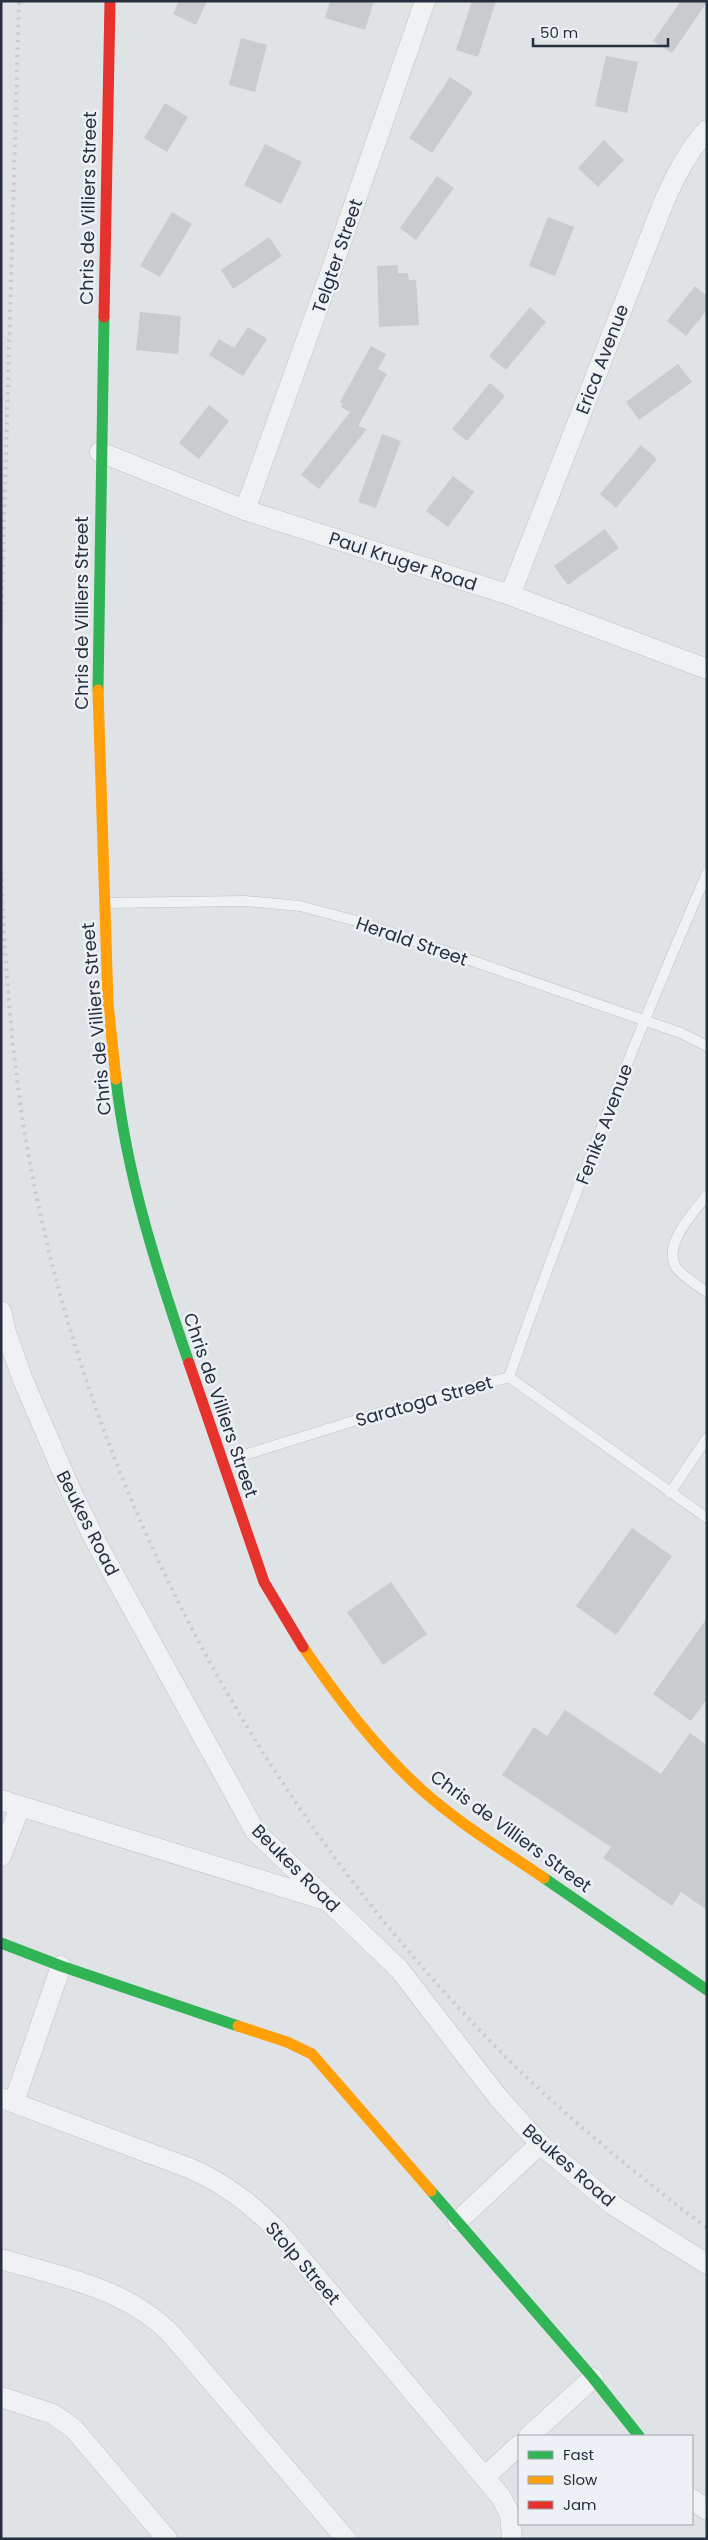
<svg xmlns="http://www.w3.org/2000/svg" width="708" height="2540" font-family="Poppins,sans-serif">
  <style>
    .building { fill: #c9cbce }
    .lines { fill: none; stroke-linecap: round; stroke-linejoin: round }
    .lane-casing { stroke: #bec1c4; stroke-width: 11 }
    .street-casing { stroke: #bec1c4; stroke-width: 21 }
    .lane { stroke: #f0f1f3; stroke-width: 10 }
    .street { stroke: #f0f1f3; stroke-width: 20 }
    .fast { stroke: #30b455; stroke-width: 11 }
    .slow { stroke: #ff9f0a; stroke-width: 11 }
    .jam { stroke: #e5322d; stroke-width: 11 }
    .rail { stroke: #c9cbce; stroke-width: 4; stroke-dasharray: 2.5 5; stroke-linecap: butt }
    .labels { text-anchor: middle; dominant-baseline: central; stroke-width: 5; stroke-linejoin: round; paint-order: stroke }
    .street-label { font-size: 18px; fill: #262f40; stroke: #edf1f6 }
  </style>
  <rect width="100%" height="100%" fill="#e0e3e6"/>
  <g class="building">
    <polygon points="179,1 207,1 196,25 173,14"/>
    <polygon points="330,1 374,1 365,30 325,18"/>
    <polygon points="472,1 496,1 478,57 456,50"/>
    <polygon points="681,1 707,2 672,53 653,41"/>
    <polygon points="241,38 267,45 255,92 229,85"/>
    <polygon points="606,56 638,62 627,113 595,106"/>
    <polygon points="450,77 473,92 432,153 409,138"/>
    <polygon points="165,103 188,117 167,152 144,138"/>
    <polygon points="604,140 624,160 598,187 578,168"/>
    <polygon points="265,144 302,162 281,204 244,185"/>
    <polygon points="437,176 454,188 416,240 400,228"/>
    <polygon points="172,212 192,224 160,277 140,266"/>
    <polygon points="548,217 574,227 555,276 529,266"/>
    <polygon points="269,237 282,256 233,289 221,270"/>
    <polygon points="398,265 398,273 408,273 409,280 416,280 419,325 379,327 377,266"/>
    <polygon points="695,286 707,296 707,310 686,336 667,321"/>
    <polygon points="530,307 546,322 506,370 489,356"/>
    <polygon points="140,312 181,316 178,354 136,350"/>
    <polygon points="248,327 267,339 243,376 209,355 219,339 234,348"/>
    <polygon points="371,346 386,354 378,369 387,374 358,426 367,429 319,489 301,475 350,412 341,407 343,404 340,402"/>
    <polygon points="678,364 692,382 639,420 626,402"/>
    <polygon points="490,383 505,396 467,441 452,429"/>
    <polygon points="209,405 229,421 199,459 179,443"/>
    <polygon points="382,434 401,441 376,508 358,502"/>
    <polygon points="641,445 657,459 616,508 600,494"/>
    <polygon points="453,476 474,492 448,527 426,511"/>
    <polygon points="605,529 619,548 568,585 554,566"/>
    <polygon points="632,1528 672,1556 616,1635 576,1606"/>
    <polygon points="391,1582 427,1634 383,1665 347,1612"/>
    <polygon points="707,1618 707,1699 691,1721 653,1694"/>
    <polygon points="565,1710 661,1774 690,1733 707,1745 707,1910 681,1892 672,1906 603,1858 611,1847 502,1775 534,1727 547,1736"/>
  </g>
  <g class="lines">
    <defs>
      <g id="lane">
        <polyline points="107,903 245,901 300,906 360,922 681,1033 707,1046"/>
        <path d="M707 1195C694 1212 662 1245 676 1267 683 1277 697 1285 707 1292"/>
        <path d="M509 1377C568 1207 635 1039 707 873"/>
        <polyline points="509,1377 707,1518"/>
        <polyline points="225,1461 379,1413 509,1377"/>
        <polyline points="670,1493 707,1438"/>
      </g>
      <g id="street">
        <polyline points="100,452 245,510 510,595 707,669"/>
        <polyline points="245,510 330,274 425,1"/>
        <path d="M510 595 665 199C677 173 688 151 707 130"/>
        <polyline points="1,1311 6,1333 23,1380 70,1489 97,1544 255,1831 399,1969 497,2096 540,2144 613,2205 707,2264"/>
        <polyline points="1,1800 322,1899"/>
        <polyline points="1,1856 20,1807"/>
        <path d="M1 2098 189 2168C224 2183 250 2203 277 2230L501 2497 510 2515 512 2539"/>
        <polyline points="14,2102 61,1966"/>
        <polyline points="458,2221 540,2144"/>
        <path d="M1 2259C62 2277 126 2288 172 2335L346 2539"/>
        <polyline points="1,2397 53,2414 74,2429 167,2539"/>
        <polyline points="529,2436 593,2378"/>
        <polyline points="485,2477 519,2445"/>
        <polyline points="692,2499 707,2510"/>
      </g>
    </defs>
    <use href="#lane" class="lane-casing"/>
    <use href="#street" class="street-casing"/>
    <use href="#lane" class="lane"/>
    <use href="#street" class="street"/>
    <g class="fast">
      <polyline points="98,690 104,317"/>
      <path d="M116 1079C127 1177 157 1270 189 1363"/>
      <polyline points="544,1878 707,1990"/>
      <polyline points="1,1943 61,1966 238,2026"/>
      <polyline points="431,2191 593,2378 639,2436"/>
    </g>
    <g class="slow">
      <polyline points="98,690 108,1003 116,1079"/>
      <path d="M303 1647C338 1698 377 1750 423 1791 460 1824 503 1850 544 1878"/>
      <polyline points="238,2026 287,2042 312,2054 431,2191"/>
    </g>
    <g class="jam">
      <polyline points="104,317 110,1"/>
      <polyline points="189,1363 264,1582 303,1647"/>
    </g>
    <g class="rail">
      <polyline points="1,627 19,1"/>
      <path d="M1 871C5 962 11 1051 26 1141 86 1491 265 1821 518 2069 577 2126 641 2178 707 2228"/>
    </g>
  </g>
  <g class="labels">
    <g class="street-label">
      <text transform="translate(88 208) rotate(-89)">Chris de Villiers Street</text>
      <text transform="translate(337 256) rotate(-71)">Telgter Street</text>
      <text transform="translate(602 359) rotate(-69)">Erica Avenue</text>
      <text transform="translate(403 561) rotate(18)">Paul Kruger Road</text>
      <text transform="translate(81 613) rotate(-90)">Chris de Villiers Street</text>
      <text transform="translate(412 941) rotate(19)">Herald Street</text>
      <text transform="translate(96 1019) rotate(-95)">Chris de Villiers Street</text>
      <text transform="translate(604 1124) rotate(-69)">Feniks Avenue</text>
      <text transform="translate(424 1401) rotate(-16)">Saratoga Street</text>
      <text transform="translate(221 1405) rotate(71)">Chris de Villiers Street</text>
      <text transform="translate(88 1523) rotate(63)">Beukes Road</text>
      <text transform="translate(511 1831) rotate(36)">Chris de Villiers Street</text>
      <text transform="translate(296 1868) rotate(45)">Beukes Road</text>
      <text transform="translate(569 2165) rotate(41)">Beukes Road</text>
      <text transform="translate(303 2263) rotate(49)">Stolp Street</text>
    </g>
  </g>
  <rect width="708" height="2540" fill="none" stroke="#262f40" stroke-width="5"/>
  <rect x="518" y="2435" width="175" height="90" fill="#edf1f6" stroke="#9da3ad"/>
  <rect x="528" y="2451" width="25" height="8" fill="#30b455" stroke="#9da3ad"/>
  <text x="563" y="2460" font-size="15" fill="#262f40">Fast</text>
  <rect x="528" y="2476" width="25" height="8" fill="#ff9f0a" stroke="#9da3ad"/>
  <text x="563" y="2485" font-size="15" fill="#262f40">Slow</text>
  <rect x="528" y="2501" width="25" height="8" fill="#e5322d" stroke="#9da3ad"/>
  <text x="563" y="2510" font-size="15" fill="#262f40">Jam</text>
  <path d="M533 38v8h135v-8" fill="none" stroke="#262f40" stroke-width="2.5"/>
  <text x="540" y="38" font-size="15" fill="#262f40" stroke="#edf1f6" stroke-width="4" paint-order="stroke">50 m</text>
</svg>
